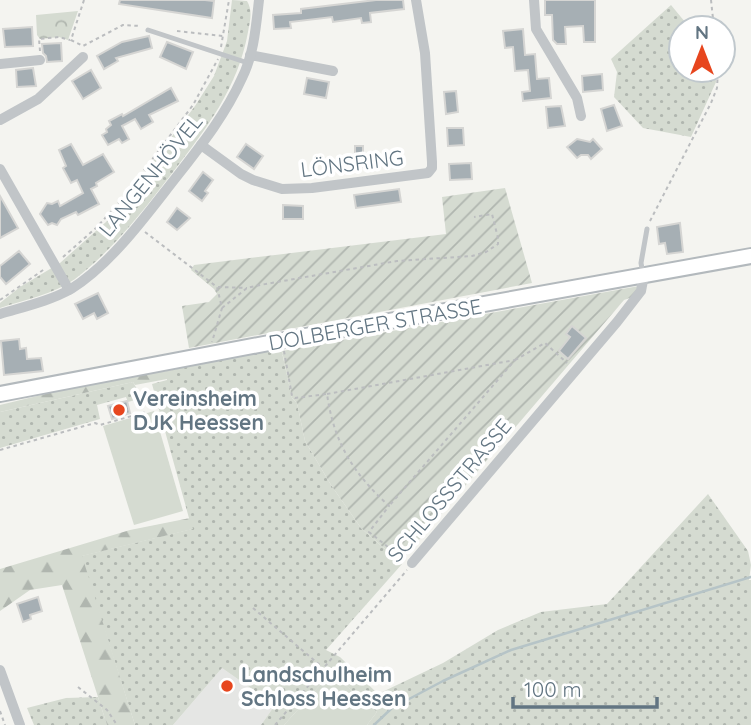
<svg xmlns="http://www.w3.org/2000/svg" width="751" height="725" font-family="Quicksand,sans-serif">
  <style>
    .built { fill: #e5e6e4 }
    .grass { fill: url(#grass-dots) }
    .forest { fill: url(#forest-firs) }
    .park { fill: url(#park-crowns) }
    .garden { fill: url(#garden-furrows) }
    .pitch { fill: #d5dbd1 }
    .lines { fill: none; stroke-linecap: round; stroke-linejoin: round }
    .stream { stroke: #b6c4c7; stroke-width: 2.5 }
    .building { fill: #a6afb4; stroke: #d5d5d3; stroke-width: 2 }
    .secondary-casing { stroke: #b3b9bd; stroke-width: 18 }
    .path { stroke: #bbbdbf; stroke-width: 2; stroke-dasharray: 3.5 3.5; stroke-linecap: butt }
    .lane { stroke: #c1c5c8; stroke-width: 5 }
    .street { stroke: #c1c5c8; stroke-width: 10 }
    .secondary { stroke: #fff; stroke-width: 14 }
    .poi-dot { fill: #e7461e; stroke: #fff; stroke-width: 2.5 }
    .labels { text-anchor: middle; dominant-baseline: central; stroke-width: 7; stroke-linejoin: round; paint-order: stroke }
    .street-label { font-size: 21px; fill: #627582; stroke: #fff }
    .poi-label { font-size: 21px; font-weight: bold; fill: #627582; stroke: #fff; text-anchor: start }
  </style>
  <defs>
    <pattern id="grass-dots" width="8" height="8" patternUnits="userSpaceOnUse" patternTransform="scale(1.75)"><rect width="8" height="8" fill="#d5dbd1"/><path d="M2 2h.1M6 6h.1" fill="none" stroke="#b0b6af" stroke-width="1.8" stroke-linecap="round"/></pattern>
    <pattern id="forest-firs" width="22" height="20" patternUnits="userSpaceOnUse" patternTransform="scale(1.75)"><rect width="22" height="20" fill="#d5dbd1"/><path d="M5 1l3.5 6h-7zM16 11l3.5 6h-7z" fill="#b0b6af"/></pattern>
    <pattern id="park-crowns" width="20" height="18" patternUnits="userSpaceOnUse" patternTransform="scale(1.75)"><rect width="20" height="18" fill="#d5dbd1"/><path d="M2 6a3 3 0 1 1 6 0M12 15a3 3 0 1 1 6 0" fill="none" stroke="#b0b6af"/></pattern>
    <pattern id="garden-furrows" width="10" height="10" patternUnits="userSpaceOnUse" patternTransform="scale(1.75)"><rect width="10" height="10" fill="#d5dbd1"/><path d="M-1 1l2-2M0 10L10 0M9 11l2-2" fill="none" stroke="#b0b6af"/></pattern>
  </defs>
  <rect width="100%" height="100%" fill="#f4f4f0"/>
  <polygon class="built" points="222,668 275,705 261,725 173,725"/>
  <g class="grass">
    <path d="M232 0 247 1C253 11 250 21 248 32 238 88 206 129 173 172 143 211 114 249 75 279 54 294 24 300 0 308V303L20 287 60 263 106 222 122 202 195 106 214 76 227 41Z"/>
    <polygon points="671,5 690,28 681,28 681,70 715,70 716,82 691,137 643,128 614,97 617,72 611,59"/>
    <polygon points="281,348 292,398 297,403 305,441 331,485 361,528 402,564 326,650 340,657 378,694 443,663 498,630 541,612 607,604 708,494 748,551 751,565 749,580 751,580 751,725 367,725 377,712 331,673 284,725 261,725 275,705 222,668 173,725 135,725 81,556 192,529 152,384 167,380 167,371"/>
    <polygon points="133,382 142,398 128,402 126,397 97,405 100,419 0,448 0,412"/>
    <polygon points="98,697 107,725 34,725 27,708 66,698"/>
  </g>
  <g class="forest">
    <polygon points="167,371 167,379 135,385 133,382 0,412 0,405 99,381"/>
    <polygon points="190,518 193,529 82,556 135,725 107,725 62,585 30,590 0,611 0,569 130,530"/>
  </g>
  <polygon class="park" points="78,11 68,40 59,37 40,39 37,35 36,15"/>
  <g class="garden">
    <polygon points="505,188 532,283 189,348 182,306 209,302 217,294 214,289 191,270 194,265 446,234 442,197"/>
    <polygon points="639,286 632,297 624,300 400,562 361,528 331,485 305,441 297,403 292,398 282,351"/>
  </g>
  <g class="pitch">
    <polygon points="154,411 183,511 134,525 103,426"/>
    <polygon points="331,673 377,712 367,725 284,725"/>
  </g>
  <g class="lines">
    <polyline class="stream" points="374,725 392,708 443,681 511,650 751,577"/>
  </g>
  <g class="building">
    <polygon points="120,0 205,0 214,1 212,18 119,4"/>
    <polygon points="376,0 403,0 404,9 370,13 371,22 362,23 361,18 333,22 332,17 290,22 291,28 274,29 273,15 301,13 301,9"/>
    <polygon points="545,0 595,0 595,42 584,42 583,26 565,27 566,44 557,44 553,40 552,15 545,15"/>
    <polygon points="32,27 33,46 5,47 3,29"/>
    <polygon points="523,29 525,55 535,54 537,79 549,78 551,98 523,101 522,92 530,91 528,70 515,71 513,47 505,48 503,31"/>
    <polygon points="149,36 152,48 116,58 118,61 104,69 97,56 122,42"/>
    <polygon points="167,42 193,52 186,69 160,57"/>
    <polygon points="61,43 62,61 47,62 46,56 43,53 42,44"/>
    <polygon points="33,68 36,86 17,87 16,70"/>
    <polygon points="91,70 101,88 83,99 72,81"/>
    <polygon points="602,74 603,90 583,92 582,76"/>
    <polygon points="307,78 329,82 326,98 304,94"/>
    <polygon points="171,88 178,101 149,115 153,122 141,129 135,119 122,126 129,139 122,143 119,139 108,145 102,135 107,132 106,129 111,125 109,121 122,114 123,116"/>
    <polygon points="456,91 458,112 446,114 444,92"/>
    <polygon points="614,105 622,126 607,131 601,109"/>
    <polygon points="561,106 565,126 548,128 546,107"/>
    <polygon points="447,128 463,128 464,145 448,146"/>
    <polygon points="577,139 590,142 593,139 602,149 591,159 588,155 581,155 577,158 567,147"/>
    <polygon points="71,144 83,165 103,154 114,172 96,183 97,186 91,189 99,204 78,215 76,212 61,219 57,225 52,223 48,225 40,214 47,203 52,204 58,201 60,206 83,193 77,180 71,183 63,168 66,166 59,150"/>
    <polygon points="246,144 263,156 254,169 237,157"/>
    <polygon points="355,146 363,146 363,167 349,167 349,155 355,155"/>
    <polygon points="471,163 472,179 450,180 449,164"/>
    <polygon points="203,172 213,180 205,191 208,193 202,201 189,191"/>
    <polygon points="399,189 401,202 356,208 354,195"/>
    <polygon points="0,196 18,228 0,238"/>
    <polygon points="283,205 303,206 303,219 283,219"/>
    <polygon points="177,208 190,218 177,230 167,222"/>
    <polygon points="680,223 683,252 667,254 665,243 659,244 657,227"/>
    <polygon points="19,251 30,264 6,284 0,277 0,266"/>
    <polygon points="98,293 108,313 97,319 94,313 83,319 75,304"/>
    <polygon points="572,326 586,338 568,359 559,351 570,337 566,334"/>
    <polygon points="19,339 20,349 26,348 27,359 41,358 43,371 4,375 1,341"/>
    <polygon points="127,401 130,413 112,419 108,406"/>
    <polygon points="38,597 42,611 30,615 31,619 23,622 17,604"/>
  </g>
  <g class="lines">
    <defs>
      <polyline id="secondary" points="0,394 311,335 751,256"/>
    </defs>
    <use href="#secondary" class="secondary-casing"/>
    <g class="path">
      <polyline points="84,0 71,40 83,46 123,25 140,26"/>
      <polyline points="711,0 714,28"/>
      <polyline points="177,31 223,36"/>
      <polyline points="221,47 229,0"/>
      <polyline points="40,51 39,39 59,37 70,40"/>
      <polyline points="650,221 711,103 717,88 718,70"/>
      <polyline points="145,232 217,287 222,308 212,342"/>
      <polyline points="63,257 97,227 124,197 193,105 218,59"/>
      <polyline points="218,287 247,288"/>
      <polyline points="0,300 46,268"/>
      <polyline points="222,308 247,288 260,285 397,261 472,256 486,252 498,244 498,238 492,214 474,217"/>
      <path d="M284 351 292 396 295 398 327 394C334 443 353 473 389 506L369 532 402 558"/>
      <polyline points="515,360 545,343 567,363"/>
      <polyline points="327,394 515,360 389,506"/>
      <polyline points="0,450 95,423 100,425 146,412"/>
      <polyline points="253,608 322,667"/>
      <polyline points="78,687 107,710 117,725"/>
      <polyline points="0,711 5,725"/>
      <polyline points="275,725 407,570"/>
    </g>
    <g class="lane">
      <polyline points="148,30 248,63"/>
      <polyline points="643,274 641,263 647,229"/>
    </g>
    <g class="street">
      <polyline points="534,0 536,29 577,98 581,116"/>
      <polyline points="250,55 333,71"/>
      <polyline points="0,64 40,60"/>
      <polyline points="0,120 38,99 83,57"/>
      <polyline points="201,145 241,174 253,180 282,189 312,188 428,173 432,168 432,162 425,53 416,0"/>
      <polyline points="0,169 69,290"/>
      <path d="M0 314C23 307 50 301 71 289 111 264 145 217 174 180 199 148 225 116 242 78 254 54 256 26 259 0"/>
      <polyline points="412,563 617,322 641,291 644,275"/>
      <polyline points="0,670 20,725"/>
    </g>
    <use href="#secondary" class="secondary"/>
  </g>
  <g class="poi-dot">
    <circle cx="119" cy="410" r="7"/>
    <circle cx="227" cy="686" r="7"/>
  </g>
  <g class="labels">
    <g class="street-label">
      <text transform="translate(352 163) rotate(-7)">LÖNSRING</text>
      <text transform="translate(150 175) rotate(-51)">LANGENHÖVEL</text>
      <text transform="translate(375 324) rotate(-10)">DOLBERGER STRASSE</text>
      <text transform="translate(449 490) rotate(-50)">SCHLOSSSTRASSE</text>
    </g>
    <g class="poi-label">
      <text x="133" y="398">Vereinsheim<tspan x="133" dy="24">DJK Heessen</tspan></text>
      <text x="241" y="674">Landschulheim<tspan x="241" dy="24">Schloss Heessen</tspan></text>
    </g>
  </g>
  <g transform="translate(702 49)"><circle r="33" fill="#ffffff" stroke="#c0c8cd" stroke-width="2"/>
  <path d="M0-5L12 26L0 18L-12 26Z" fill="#e7461e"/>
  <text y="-10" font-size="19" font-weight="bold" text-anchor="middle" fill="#627582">N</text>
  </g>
  <path d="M513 697v10h144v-10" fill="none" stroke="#627582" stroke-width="3.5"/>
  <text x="524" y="697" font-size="21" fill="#627582" stroke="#ffffff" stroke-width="5" paint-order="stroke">100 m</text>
</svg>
